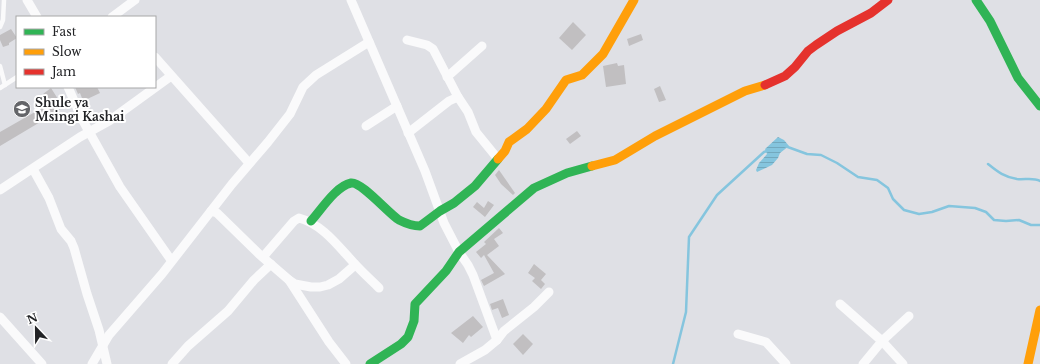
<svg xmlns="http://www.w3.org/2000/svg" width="1040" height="364" font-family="'Libre Baskerville',serif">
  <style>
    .water { fill: url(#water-rules) }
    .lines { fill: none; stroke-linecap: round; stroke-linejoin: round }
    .stream { stroke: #85c5de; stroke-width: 2.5 }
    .building { fill: #c1bfc1 }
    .lane { stroke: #fafafb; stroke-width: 4.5 }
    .street { stroke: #fafafb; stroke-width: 9 }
    .fast { stroke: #30b455; stroke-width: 9 }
    .slow { stroke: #ff9f0a; stroke-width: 9 }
    .jam { stroke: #e5322d; stroke-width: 9 }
    .labels { text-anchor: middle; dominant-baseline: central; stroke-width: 4; stroke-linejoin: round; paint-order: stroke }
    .poi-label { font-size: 12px; font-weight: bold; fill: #222326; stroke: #fff; text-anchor: start }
  </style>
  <defs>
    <pattern id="water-rules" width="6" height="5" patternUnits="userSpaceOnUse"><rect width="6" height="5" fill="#85c5de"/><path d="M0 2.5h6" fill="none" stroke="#73a9be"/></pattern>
  </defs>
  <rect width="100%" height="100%" fill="#dfe0e5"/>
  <polygon class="water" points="778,137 784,140 789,146 780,153 778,158 772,165 757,172 756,170 759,163 767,154 765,149"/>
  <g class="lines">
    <g class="stream">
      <polyline points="785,146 807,154 821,155 837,163 858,177 877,180 888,188 893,199 904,210 919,214 932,212 949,206 975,208 986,212 994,220 1006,221 1019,220 1031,225 1040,225"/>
      <path d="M988 164C998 172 1004 177 1017 179 1025 180 1033 177 1040 181"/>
      <polyline points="673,364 686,312 689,237 717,195 764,152 767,151"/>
    </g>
  </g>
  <g class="building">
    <polygon points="573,22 586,35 572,50 559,38"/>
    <polygon points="11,29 17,38 9,43 9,45 3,47 0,40 0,35"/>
    <polygon points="641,34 643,40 629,46 627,39"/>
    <polygon points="617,63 618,66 624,65 626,84 606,87 603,66"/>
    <polygon points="660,86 666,100 659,102 654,89"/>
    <polygon points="75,87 97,87 100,93 83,101 80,93 78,94"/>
    <polygon points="51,88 63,107 52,115 0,146 0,132 49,104 43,94"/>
    <polygon points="577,131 581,136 570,144 566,139"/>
    <polygon points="499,170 515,193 513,195 501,184 495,175"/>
    <polygon points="488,201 494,205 485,217 473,207 477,202 484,208"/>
    <polygon points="499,228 503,233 494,239 499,246 487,255 505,274 484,286 481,280 494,273 484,255 481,258 476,252 486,244 484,242"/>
    <polygon points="534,264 546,274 541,280 545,284 541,289 532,281 535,278 528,273"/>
    <polygon points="503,299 509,315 502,318 498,308 492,310 490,304"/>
    <polygon points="473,316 483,327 471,337 469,335 463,343 451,333"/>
    <polygon points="523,334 533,344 523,355 513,344"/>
  </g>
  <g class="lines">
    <g class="lane">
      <polyline points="0,27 3,20 4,0"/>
      <polyline points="0,66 5,85"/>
      <polyline points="0,88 17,77"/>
    </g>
    <g class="street">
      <polyline points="27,0 37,17"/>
      <polyline points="351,0 425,171 444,223 459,252 468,265 473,275 497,340"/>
      <polyline points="112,17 135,0"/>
      <polyline points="407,40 427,45 433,49 458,97 468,112 476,132 498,159"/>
      <polyline points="155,57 249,163"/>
      <polyline points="447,77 482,46"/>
      <polyline points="68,87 82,119 120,187 171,260"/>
      <polyline points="366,126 397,106"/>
      <polyline points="408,133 449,101 458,97"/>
      <polyline points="33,169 49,198 61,229 71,241 74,248 87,294 99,330 107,364"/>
      <polyline points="0,190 80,137 109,121 171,76"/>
      <polyline points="211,211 217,213 259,254 289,280 295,284 311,287 320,287 328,285 339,279 355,265"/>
      <path d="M263 257 294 221 299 218C322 224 338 246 354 263 362 272 371 280 379 288"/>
      <polyline points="289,280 329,342 346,364"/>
      <polyline points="840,304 882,341 903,364"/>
      <polyline points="0,317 42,364"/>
      <polyline points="738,334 766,342 786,364"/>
      <polyline points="92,364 109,335 162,274 232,184 268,142 290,114 303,87 316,75 369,42"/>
      <polyline points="172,364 188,346 228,311 254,280 271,264"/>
      <polyline points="460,364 485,350 497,340 504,331 534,307 549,292"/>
      <polyline points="863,364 882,341 909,316"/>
    </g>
    <g class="fast">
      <polyline points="976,0 990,21 1018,78 1040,106"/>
      <path d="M311 221C321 210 336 186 351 183 361 181 389 214 399 220 405 223 414 226 420 226L440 211 454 203 475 186 498 159"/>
      <polyline points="370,364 401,344 408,337 414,321 415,304 446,271 459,252 534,188 567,173 592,166"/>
    </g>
    <g class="slow">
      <polyline points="498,159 505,151 509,142 527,129 546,109 566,80 582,75 603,54 634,0"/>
      <polyline points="592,166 615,160 655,136 745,91 765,85"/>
      <polyline points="1028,364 1040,310"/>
    </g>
    <polyline class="jam" points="765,85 785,76 795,67 808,51 816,45 837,31 871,13 888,0"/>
  </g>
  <defs>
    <symbol id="school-disc" viewBox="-11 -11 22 22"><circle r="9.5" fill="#646569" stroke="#fff"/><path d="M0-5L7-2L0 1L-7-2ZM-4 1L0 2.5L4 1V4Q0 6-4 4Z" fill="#fff"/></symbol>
  </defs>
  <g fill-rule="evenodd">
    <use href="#school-disc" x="12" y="99" width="20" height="20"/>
  </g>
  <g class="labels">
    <g class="poi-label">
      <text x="35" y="102">Shule ya<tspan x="35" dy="14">Msingi Kashai</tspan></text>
    </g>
  </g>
  <rect x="16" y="16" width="140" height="72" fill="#ffffff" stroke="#a7a7a8"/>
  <rect x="24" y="29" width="20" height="6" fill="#30b455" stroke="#a7a7a8"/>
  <text x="52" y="36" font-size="12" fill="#222326">Fast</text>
  <rect x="24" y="49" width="20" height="6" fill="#ff9f0a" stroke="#a7a7a8"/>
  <text x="52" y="56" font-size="12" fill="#222326">Slow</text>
  <rect x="24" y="69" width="20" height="6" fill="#e5322d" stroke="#a7a7a8"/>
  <text x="52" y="76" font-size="12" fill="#222326">Jam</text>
  <g transform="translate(36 328) rotate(338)" stroke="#ffffff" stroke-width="3" paint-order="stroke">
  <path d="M0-3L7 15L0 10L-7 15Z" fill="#222326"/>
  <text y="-6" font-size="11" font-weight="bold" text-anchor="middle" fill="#222326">N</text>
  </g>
</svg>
